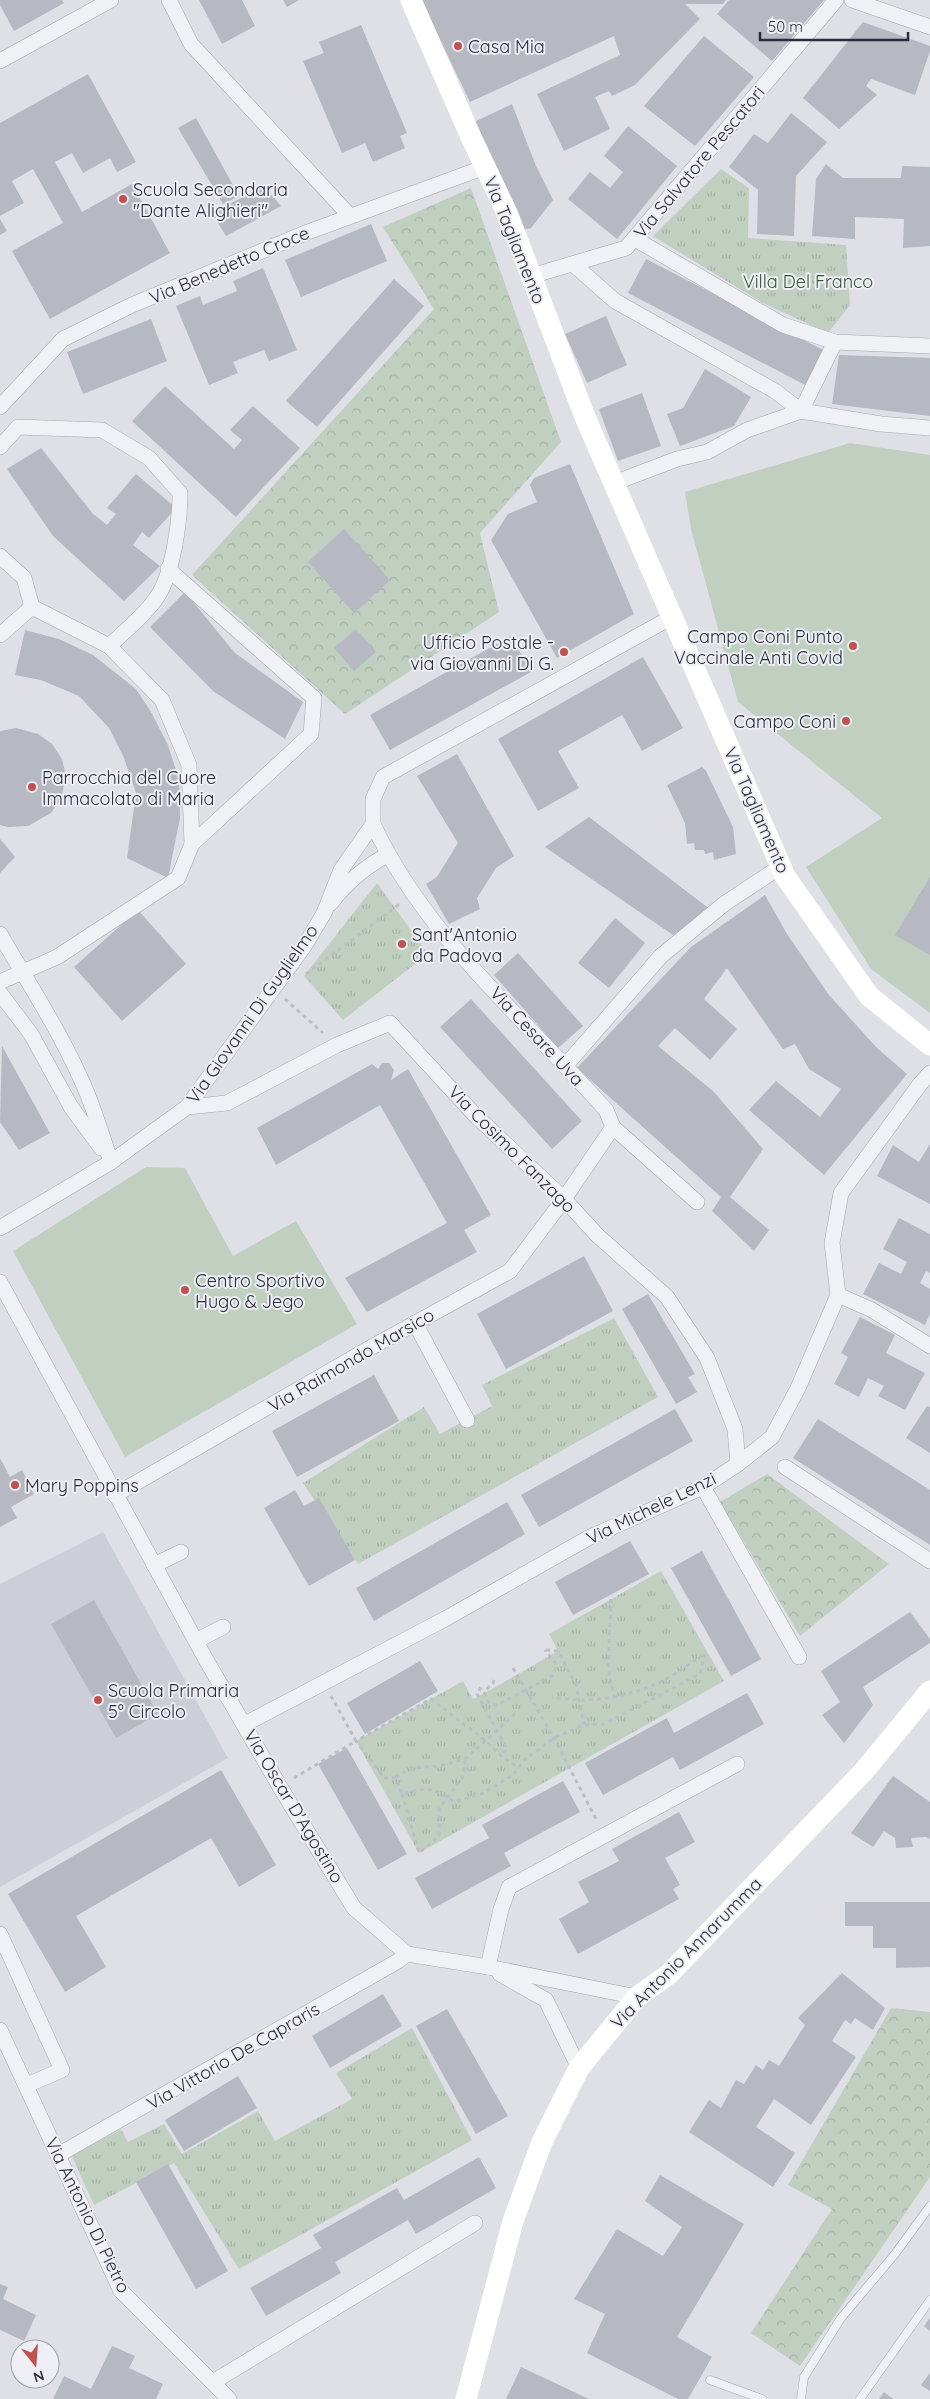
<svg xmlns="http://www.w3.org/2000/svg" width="930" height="2399" font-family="Quicksand,sans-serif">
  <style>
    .built { fill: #cdcfd8 }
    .green { fill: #c1cfc0 }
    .forest { fill: url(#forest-crowns) }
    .park { fill: url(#park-tufts) }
    .building { fill: #b6b9c2 }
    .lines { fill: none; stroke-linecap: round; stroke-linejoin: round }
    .lane-casing { stroke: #a4a6b0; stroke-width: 9 }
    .street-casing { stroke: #a4a6b0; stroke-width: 16 }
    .path { stroke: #bcbec5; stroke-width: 3; stroke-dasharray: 4 4; stroke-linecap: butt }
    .lane { stroke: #f0f1f5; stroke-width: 8 }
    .street { stroke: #f0f1f5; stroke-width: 15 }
    .secondary { stroke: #fff; stroke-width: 21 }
    .poi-dot { fill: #c1514e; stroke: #edeff4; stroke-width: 2 }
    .labels { text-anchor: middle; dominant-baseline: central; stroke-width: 4; stroke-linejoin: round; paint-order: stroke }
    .poi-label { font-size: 18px; fill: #292c3c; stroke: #edeff4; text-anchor: start }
    .street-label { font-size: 18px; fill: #292c3c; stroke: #edeff4 }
    .park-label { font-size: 18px; fill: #385638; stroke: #edeff4 }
  </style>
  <defs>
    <pattern id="forest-crowns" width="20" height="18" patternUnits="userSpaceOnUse" patternTransform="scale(1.25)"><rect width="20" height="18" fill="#c1cfc0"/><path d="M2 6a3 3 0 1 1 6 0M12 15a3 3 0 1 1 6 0" fill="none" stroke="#a6b2a6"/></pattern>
    <pattern id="park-tufts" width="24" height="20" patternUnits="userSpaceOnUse" patternTransform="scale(1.25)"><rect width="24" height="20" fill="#c1cfc0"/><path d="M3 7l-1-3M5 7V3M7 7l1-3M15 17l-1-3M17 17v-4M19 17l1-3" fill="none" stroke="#a6b2a6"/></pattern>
  </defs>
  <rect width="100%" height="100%" fill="#dee0e6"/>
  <polygon class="built" points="103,1532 228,1758 0,1887 0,1584"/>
  <g class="green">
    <polygon points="850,443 930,455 930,1013 871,969 806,867 882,818 738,702 691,529 685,492"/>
    <polygon points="146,1167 185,1168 233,1256 296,1221 357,1324 125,1457 13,1251"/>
  </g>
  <g class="forest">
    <polygon points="471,188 561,442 480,533 499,612 345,714 192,575 434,309 383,227"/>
    <polygon points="767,1474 889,1564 800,1636 720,1502"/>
    <polygon points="891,2008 930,2012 930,2177 800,2366 751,2333 832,2209 788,2185"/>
  </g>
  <g class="park">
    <polygon points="721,169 749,188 748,238 846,245 850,305 828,333 761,302 653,236"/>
    <polygon points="377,883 428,954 343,1020 304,976"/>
    <polygon points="614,1318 658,1397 358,1564 303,1483 424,1407 440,1434 492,1406 482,1385"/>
    <polygon points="661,1571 724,1681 419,1853 356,1741 463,1681 473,1699 483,1694 558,1651 549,1634"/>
    <polygon points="412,2028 472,2140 239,2269 174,2163 94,2205 72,2156 121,2129 128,2142 164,2124 182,2154 258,2111 275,2141 352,2099 336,2073"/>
  </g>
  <g class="building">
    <polygon points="0,0 62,0 64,3 14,31 0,5"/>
    <polygon points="199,0 242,0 255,26 222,44"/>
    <polygon points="283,0 299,0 287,7"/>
    <polygon points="421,0 726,0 723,4 685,4 700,19 635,85 612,96 609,91 595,97 610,129 564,151 537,94 620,55 614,36 470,102"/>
    <polygon points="729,0 824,0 772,61 717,14"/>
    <polygon points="863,22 930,46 930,51 915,95 871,79 866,86 877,95 839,129 803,98"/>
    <polygon points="361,25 407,133 400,136 405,148 373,162 365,143 342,153 303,61 324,53 319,42"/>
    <polygon points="704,36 754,77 695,146 644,106"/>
    <polygon points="88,74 136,162 117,172 110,158 83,173 72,153 55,162 82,212 132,184 170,253 50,319 12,251 63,223 33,169 12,181 24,203 0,216 0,123"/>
    <polygon points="512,104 536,166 553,200 531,228 519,231 474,122"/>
    <polygon points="791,113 827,142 796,176 794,236 757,234 758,190 729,167 754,134 768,143"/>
    <polygon points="196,118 239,196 223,204 178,128"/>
    <polygon points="628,126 677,166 617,239 568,199 590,172 610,188 623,172 604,156"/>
    <polygon points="826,164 843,178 901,178 902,166 930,167 930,246 903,248 904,219 855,217 855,239 812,236 816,179"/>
    <polygon points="264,186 281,206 226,236 212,213"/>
    <polygon points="0,219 7,231 0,235"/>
    <polygon points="371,224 387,261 301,297 285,260"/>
    <polygon points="646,259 827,352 809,387 628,293"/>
    <polygon points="263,268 297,350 269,361 264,350 233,362 238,373 209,385 176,306 200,296 203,305 237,291 233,281"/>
    <polygon points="394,279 424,306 317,427 286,401"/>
    <polygon points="606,316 627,365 587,383 565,334"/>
    <polygon points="151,319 167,361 83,394 67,352"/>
    <polygon points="839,355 930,358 930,416 832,404"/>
    <polygon points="705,369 751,397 734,426 680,446 667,414 683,408"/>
    <polygon points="165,386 234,449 242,440 230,430 253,406 300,448 236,517 132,421"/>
    <polygon points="642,393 661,446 618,461 599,409"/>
    <polygon points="41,448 93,514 107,525 116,514 107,508 136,474 176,508 149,538 142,532 133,545 160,566 124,601 53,536 7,469"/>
    <polygon points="570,464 634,614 557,658 491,540 508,514 537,502 530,485 534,478"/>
    <polygon points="344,529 390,580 354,613 308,562"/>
    <polygon points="185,592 235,653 303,702 285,739 213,691 150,627"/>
    <polygon points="356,629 376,652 354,671 334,648"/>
    <polygon points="25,630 59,639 93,655 136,689 151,712 168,745 179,780 180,818 168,878 127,858 136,793 124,758 109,728 79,696 41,680 15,675"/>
    <polygon points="511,636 531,672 390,750 370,715"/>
    <polygon points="643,657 683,728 642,751 622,715 558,751 579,788 538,811 498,739"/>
    <polygon points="16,728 38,734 52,744 62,759 66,776 61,799 51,813 28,826 8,827 0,825 0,731"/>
    <polygon points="457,754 514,856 496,868 477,898 480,909 449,924 426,884 437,877 458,843 417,776"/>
    <polygon points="702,767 706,771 733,827 736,854 714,860 713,852 705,854 704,850 695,850 694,843 687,844 685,823 667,785"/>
    <polygon points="589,817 711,910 673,935 545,847"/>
    <polygon points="0,839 15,857 0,873"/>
    <polygon points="930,877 930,955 895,935"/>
    <polygon points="765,895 787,934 829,995 877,1048 907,1074 824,1175 749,1110 776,1081 820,1117 841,1089 809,1069 795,1044 783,1049 727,968 704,999 737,1029 710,1060 675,1028 658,1046 713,1091 763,1149 730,1197 769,1230 754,1251 712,1211 721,1197 577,1068 691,947"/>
    <polygon points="138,910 186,964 122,1021 74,967"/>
    <polygon points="615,918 645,943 609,988 578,963"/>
    <polygon points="518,953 583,1026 558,1048 494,975"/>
    <polygon points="471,999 582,1121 552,1149 440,1027"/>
    <polygon points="2,1046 50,1133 19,1150 0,1122"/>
    <polygon points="382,1063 389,1063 394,1070 391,1080 408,1069 491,1215 464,1230 477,1252 367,1312 345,1278 447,1223 380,1105 276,1165 257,1128 372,1064 378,1069"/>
    <polygon points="930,1144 930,1204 877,1176 893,1145 919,1162"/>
    <polygon points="899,1218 930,1234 930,1273 926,1271 920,1283 930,1289 930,1314 925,1325 863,1294 879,1263 901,1274 907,1262 883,1249"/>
    <polygon points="584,1256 613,1311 506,1369 477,1314"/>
    <polygon points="648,1294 695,1374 688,1377 697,1392 676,1404 622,1309"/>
    <polygon points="860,1317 895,1335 886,1353 925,1373 905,1410 878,1396 884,1386 868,1378 859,1397 834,1384 848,1357 841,1353"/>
    <polygon points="374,1375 399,1421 297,1477 272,1431"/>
    <polygon points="927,1406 930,1407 930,1453 906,1438"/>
    <polygon points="675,1409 693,1441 539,1527 521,1495"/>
    <polygon points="818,1419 930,1490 930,1545 793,1458"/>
    <polygon points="0,1458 10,1477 22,1470 34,1494 11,1507 17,1518 0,1527"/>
    <polygon points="295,1490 304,1506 319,1498 355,1560 309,1586 264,1508"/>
    <polygon points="507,1502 525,1534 374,1621 356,1588"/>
    <polygon points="630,1541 649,1574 573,1615 555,1582"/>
    <polygon points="702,1551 761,1659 731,1676 671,1568"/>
    <polygon points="94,1600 158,1714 116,1738 51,1624"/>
    <polygon points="910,1612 930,1639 930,1643 863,1687 873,1705 844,1743 822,1715 840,1702 821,1671"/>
    <polygon points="420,1661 438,1691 365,1734 347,1703"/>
    <polygon points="747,1693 764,1724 680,1770 673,1757 603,1795 585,1763 667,1718 674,1733"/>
    <polygon points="347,1748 407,1854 378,1870 318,1764"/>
    <polygon points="221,1770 276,1865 239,1887 211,1838 76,1916 106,1967 65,1992 8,1894"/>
    <polygon points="893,1776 930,1802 930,1839 926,1837 911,1838 913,1847 896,1848 895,1838 884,1831 873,1847 851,1833"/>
    <polygon points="563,1781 580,1812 504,1853 511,1866 432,1909 415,1878 489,1838 482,1825"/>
    <polygon points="679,1812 695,1842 665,1858 680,1885 673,1889 679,1899 578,1954 559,1919 589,1902 578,1882 619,1861 612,1849"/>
    <polygon points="845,1902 930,1902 930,1967 896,1968 896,1948 873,1948 873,1926 845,1926"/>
    <polygon points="842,1973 885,2008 873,2030 855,2018 851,2024 845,2020 832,2041 856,2057 811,2125 774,2099 756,2127 795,2153 773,2187 689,2132 709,2100 721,2108 736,2080 744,2084 756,2065 763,2070 769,2060 779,2066 805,2025 798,2018"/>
    <polygon points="383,1994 402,2026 330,2068 312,2036"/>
    <polygon points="447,2009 508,2116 476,2134 416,2026"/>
    <polygon points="238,2076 257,2108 184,2151 165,2120"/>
    <polygon points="479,2157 496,2188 416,2234 408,2220 335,2262 341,2273 266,2316 250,2288 321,2248 313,2235 397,2188 404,2200"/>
    <polygon points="168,2164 228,2271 196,2289 136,2182"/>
    <polygon points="660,2175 744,2224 677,2337 712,2357 688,2399 678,2399 587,2353 605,2314 574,2299 617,2229 663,2256 682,2227 645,2201"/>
    <polygon points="0,2284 8,2287 3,2299 36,2315 24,2341 0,2330"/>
    <polygon points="930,2318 930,2331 924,2326"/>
    <polygon points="112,2346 135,2356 129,2368 163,2384 156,2399 53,2399 64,2376 91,2389"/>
    <polygon points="521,2367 589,2399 506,2399"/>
    <polygon points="930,2373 930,2391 921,2385"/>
    <polygon points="884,2392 893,2399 879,2399"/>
  </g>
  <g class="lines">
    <defs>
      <g id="lane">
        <polyline points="710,2380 762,2399"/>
        <polyline points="801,2399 804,2377 841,2318 895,2254 930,2206"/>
        <polyline points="860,2399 930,2300"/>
      </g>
      <g id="street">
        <polyline points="169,0 191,44 350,216"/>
        <polyline points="852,0 930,27"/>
        <polyline points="0,61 111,0"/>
        <polyline points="635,239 783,325 835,342 930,346"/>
        <polyline points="573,264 615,301 775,391 801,411 881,424 930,428"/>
        <polyline points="531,276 626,248 836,0"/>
        <polyline points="0,407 63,339 132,305 308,232 485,167"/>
        <polyline points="801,411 835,342"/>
        <path d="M0 447 18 427 102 430 149 458 180 493C180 521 173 574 157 597 147 613 123 633 109 646"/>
        <polyline points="614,483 677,459 707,452 747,430 801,411"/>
        <polyline points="0,556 24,578 32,607"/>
        <polyline points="168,569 314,698 311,734 192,844"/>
        <polyline points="0,635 32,607 109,646 162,700 189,765 192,844 178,878 57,957 0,982"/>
        <path d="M331 903C346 883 365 867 387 855"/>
        <path d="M0 934C30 986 64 1037 87 1093 96 1115 103 1139 111 1162"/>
        <polyline points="0,993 31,1034 71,1107 101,1148"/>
        <polyline points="566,1065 661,956 724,904 780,867"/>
        <polyline points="187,1107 227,1103 337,1045 390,1023 475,1115 564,1199 598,1236 667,1297 707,1358 735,1429 738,1464"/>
        <polyline points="613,1127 697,1202"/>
        <polyline points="0,1228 111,1162 187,1107 305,945 324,913 341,870 373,824 373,799 383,777 672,617"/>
        <polyline points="0,1282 205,1658 280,1787 354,1908 407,1954 488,1967 637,1997"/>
        <polyline points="838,1295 872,1310 930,1346"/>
        <polyline points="415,1323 467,1420"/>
        <polyline points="785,1467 930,1561"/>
        <polyline points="703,1487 799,1657"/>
        <path d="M115 1495 370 1348 510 1271 564 1199 613 1127 606 1110C525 1019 425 936 373 824"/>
        <polyline points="154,1565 181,1552"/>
        <polyline points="196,1641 223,1627"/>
        <polyline points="245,1724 445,1619 590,1537 703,1487 738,1464 772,1437 798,1388 838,1295 832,1243 841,1193 920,1084 930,1073"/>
        <polyline points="0,1934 62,2070 27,2085"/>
        <polyline points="488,1967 501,1909 509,1887 737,1764"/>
        <polyline points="500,1974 546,2000 579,2068"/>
        <polyline points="0,2030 121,2291 229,2399"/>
        <polyline points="58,2155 398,1961 407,1954"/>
        <polyline points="213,2382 475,2223"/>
      </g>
    </defs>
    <use href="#lane" class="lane-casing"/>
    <use href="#street" class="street-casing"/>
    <g class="path">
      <polyline points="306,974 401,903"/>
      <polyline points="285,999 323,1033"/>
      <polyline points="611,1599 608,1667 614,1696"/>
      <polyline points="546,1650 558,1651 576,1685 584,1725"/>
      <polyline points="513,1668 554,1738 597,1821"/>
      <polyline points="494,1680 493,1683 484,1692 489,1703 497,1705 552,1676 557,1665 545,1650"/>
      <polyline points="481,1687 477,1694 507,1749 501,1756"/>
      <path d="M515 1714 465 1759 439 1766 413 1768 396 1777 402 1794C428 1786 432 1788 455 1802L484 1793 514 1774 524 1760 554 1738 584 1725 604 1724 700 1674 705 1653C690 1663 674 1676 658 1683 624 1698 588 1704 552 1697"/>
      <polyline points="396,1777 384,1778 356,1741 431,1699 485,1740 501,1756 519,1768"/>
      <polyline points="294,1778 356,1741 331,1696"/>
      <polyline points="402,1794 419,1853 439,1836 439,1809 463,1776 465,1759"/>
    </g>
    <use href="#lane" class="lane"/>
    <use href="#street" class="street"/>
    <g class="secondary">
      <polyline points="411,0 471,137 508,215 585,417 785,876 869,996 930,1045"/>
      <polyline points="466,2399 513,2221 542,2142 579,2068 637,1997 669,1974 864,1771 930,1691"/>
    </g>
  </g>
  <g class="poi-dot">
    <circle cx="458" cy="46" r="5"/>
    <circle cx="123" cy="199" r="5"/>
    <circle cx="853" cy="646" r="5"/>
    <circle cx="564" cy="652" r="5"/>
    <circle cx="846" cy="721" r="5"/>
    <circle cx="32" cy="787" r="5"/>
    <circle cx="402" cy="944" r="5"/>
    <circle cx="185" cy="1290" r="5"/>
    <circle cx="15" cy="1485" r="5"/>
    <circle cx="98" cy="1700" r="5"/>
  </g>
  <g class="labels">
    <g class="poi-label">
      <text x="468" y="46">Casa Mia</text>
      <text x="133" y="189">Scuola Secondaria<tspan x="133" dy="21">"Dante Alighieri"</tspan></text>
      <text x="843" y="636" text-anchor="end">Campo Coni Punto<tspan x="843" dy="21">Vaccinale Anti Covid</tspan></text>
      <text x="554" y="642" text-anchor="end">Ufficio Postale -<tspan x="554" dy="21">via Giovanni Di G.</tspan></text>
      <text x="836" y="721" text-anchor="end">Campo Coni</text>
      <text x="42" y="777">Parrocchia del Cuore<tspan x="42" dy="21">Immacolato di Maria</tspan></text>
      <text x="412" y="934">Sant'Antonio<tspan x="412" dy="21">da Padova</tspan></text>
      <text x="195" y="1280">Centro Sportivo<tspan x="195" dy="21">Hugo &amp; Jego</tspan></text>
      <text x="25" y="1485">Mary Poppins</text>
      <text x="108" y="1690">Scuola Primaria<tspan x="108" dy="21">5° Circolo</tspan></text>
    </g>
    <g class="street-label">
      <text transform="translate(699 162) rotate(-50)">Via Salvatore Pescatori</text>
      <text transform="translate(515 240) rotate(68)">Via Tagliamento</text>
      <text transform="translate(229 265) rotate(-23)">Via Benedetto Croce</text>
      <text transform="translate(757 810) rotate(66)">Via Tagliamento</text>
      <text transform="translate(252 1014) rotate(-55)">Via Giovanni Di Guglielmo</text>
      <text transform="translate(537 1036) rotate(47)">Via Cesare Uva</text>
      <text transform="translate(512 1149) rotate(45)">Via Cosimo Fanzago</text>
      <text transform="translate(351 1360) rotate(-30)">Via Raimondo Marsico</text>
      <text transform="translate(651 1508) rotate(-26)">Via Michele Lenzi</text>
      <text transform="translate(294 1806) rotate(59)">Via Oscar D'Agostino</text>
      <text transform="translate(686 1953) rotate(-45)">Via Antonio Annarumma</text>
      <text transform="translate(233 2056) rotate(-30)">Via Vittorio De Capraris</text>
      <text transform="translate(88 2215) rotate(64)">Via Antonio Di Pietro</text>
    </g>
    <g class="park-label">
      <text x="808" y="281">Villa Del Franco</text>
    </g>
  </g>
  <g transform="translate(35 2364) rotate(163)"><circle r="24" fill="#edeff4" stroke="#9fa1aa"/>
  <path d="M0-4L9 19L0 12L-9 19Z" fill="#c1514e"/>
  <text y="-8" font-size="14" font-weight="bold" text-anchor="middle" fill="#292c3c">N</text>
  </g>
  <path d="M760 32v8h148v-8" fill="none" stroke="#292c3c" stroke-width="2.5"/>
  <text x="768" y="32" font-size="15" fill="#292c3c" stroke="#edeff4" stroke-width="4" paint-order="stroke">50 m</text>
</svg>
